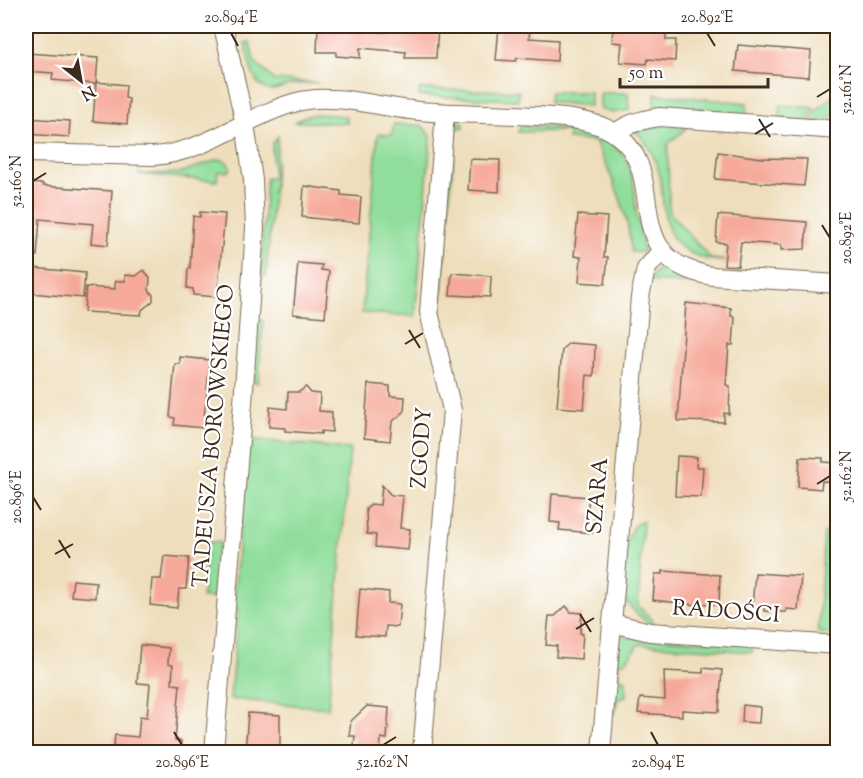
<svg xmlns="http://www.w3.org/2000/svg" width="863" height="778" font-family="'Sorts Mill Goudy',serif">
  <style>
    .green { fill: #91de9c; stroke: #66845d; stroke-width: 1.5 }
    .building { fill: #f6a999 }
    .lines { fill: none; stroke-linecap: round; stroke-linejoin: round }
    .street-casing { stroke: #7a6955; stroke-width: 20 }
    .street { stroke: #fff; stroke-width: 18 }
    .ticks { fill: none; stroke: #3b2a1e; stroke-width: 2 }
    .labels { text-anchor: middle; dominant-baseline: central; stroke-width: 4.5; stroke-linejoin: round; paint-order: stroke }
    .street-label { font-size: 22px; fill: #3b2a1e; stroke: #fff }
    .neatline { fill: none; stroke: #3b2a1e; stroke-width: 2 }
    .ticks-label { font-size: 15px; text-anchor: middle; fill: #3b2a1e }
  </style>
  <rect width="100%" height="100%" fill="#fff"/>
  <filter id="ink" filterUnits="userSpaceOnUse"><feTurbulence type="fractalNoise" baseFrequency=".0167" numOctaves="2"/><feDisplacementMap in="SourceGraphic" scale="12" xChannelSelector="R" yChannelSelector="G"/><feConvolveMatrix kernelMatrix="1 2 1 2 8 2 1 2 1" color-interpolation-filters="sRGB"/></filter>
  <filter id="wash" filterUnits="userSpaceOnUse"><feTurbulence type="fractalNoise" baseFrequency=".008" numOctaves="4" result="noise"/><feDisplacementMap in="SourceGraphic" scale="24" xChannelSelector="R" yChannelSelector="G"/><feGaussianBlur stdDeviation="1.35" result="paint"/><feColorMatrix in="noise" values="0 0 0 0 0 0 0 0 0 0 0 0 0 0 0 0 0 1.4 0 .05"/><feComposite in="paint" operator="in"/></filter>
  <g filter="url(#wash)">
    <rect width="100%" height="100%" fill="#eedebc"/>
    <g class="green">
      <path d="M250 42 254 61 274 80 318 83C309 84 298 83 290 85 283 86 278 90 271 90 251 90 249 57 245 43Z"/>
      <polygon points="837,66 837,114 825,120 808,122 818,109 835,95"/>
      <polygon points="419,89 519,91 518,100 419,96"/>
      <polygon points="550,92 590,92 590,106 549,102"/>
      <polygon points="600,93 628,93 629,110 613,113 600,109"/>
      <polygon points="655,94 747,103 746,116 654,110"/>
      <polygon points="781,105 815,108 805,121 783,119 780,115"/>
      <polygon points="317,114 345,116 347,119 347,123 294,122 307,116"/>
      <polygon points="461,122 464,123 464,128 456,128 440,314 438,313 452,130 455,125"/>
      <polygon points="394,124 422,125 431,137 415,316 362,313 378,134 392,135"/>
      <path d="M670 124 687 128 668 144 669 212 711 259 740 262C728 261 715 262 703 258 654 243 668 202 657 165 652 151 645 140 635 130Z"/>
      <path d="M521 126C559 128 615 125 630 170 635 183 635 197 636 211 638 225 644 238 643 252H631C629 210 612 178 595 141L568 139V131L518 132Z"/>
      <polygon points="278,136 266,277 261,276 266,178 273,178 272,144"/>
      <polygon points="220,159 227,162 231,169 227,172 218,171 217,181 137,174 179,173"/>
      <path d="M664 268 696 282 707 284 649 281C652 274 656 268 664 268Z"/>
      <polygon points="257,320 263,321 258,383 252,381"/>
      <polygon points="247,439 350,449 328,708 230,699 238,609 233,609"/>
      <path d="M643 521 638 606 653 621 650 625 635 612 621 595C623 575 623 547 632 529 634 524 639 522 643 521Z"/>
      <polygon points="824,533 837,534 837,634 818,633"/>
      <polygon points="207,542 219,542 214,598 202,598"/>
      <polygon points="618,636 749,643 753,652 639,644 625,662 619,662 618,676 626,681 626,696 617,700 616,712 613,714"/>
    </g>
    <g id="blocks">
      <g class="building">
        <polygon points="318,26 350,26 350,30 388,32 389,26 438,26 436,58 405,58 406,52 360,48 360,58 336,56 336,52 317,52"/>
        <polygon points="613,26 666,28 666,40 676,40 675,61 648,59 647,64 620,62 622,43 612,42"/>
        <polygon points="499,27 530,29 529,38 558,40 557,61 517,58 516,61 496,60"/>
        <polygon points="738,45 811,51 809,77 735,71"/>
        <polygon points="26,53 98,58 96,84 52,80 53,73 26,71"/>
        <polygon points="96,82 126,85 125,98 129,99 127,124 93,121"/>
        <polygon points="26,118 70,121 69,137 26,134"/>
        <polygon points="718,152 762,158 807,159 804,186 715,179"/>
        <polygon points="470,159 500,160 499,192 468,190"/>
        <polygon points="28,183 43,184 43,186 112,191 108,245 91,243 93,224 40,219 37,256 26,255"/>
        <polygon points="304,186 341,191 341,195 361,197 359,223 302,217"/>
        <polygon points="200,212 225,214 217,297 193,295 193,289 187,288 188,269 190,269 193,216 200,217"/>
        <polygon points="578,215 607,217 604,257 608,257 605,284 579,282 581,257 574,256"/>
        <polygon points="718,215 807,222 805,249 781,250 781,245 741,242 738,266 724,265 726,243 716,242"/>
        <polygon points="298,263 322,265 321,270 329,271 325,317 293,314"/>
        <polygon points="33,268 85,273 83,298 31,293"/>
        <polygon points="144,270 150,278 149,290 153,295 153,301 142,310 141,315 84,312 86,287 115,289 115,281 125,281 125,275 136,276"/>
        <polygon points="452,273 491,276 490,297 450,295"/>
        <polygon points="686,303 731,308 731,316 735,317 733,345 729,345 726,385 730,386 729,414 724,413 724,422 678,421"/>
        <polygon points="569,343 595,345 594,376 587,375 584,409 557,407 562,349"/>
        <polygon points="180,357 210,360 203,428 174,425 175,418 170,417 175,364 180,364"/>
        <polygon points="368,384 390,386 390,396 405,397 404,412 392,422 390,441 364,438"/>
        <polygon points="306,387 311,393 320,394 319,411 332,412 332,432 321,431 321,434 285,431 285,428 269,427 270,407 287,409 288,392 299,392"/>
        <polygon points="677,456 697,457 696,467 703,467 701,497 675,496"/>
        <polygon points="800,457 823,458 823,462 837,463 837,482 822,481 821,489 798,487"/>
        <polygon points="382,485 391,495 403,496 400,528 410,529 408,550 375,547 376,535 367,534 366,509 371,504 380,505"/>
        <polygon points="552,494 589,497 587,513 595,514 593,533 559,530 560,523 550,522"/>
        <polygon points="164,556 189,558 186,589 179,589 177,608 150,605 152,579 161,579"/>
        <polygon points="663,571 720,575 719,605 696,603 696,605 653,600 655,574 663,574"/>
        <polygon points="755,573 801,576 798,610 786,609 786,612 775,612 764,611 764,607 752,607"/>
        <polygon points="73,580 96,582 95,598 71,596"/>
        <polygon points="360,589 389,592 388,603 400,604 398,627 386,626 385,637 356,635"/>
        <polygon points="566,606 571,612 582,613 580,633 583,634 581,659 556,657 557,646 546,645 549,616 555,616"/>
        <polygon points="140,645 169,648 168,664 173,665 172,684 180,685 175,740 181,741 181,753 113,753 115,735 138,737 140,716 147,717 150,684 137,683"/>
        <polygon points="703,668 722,670 719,712 682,710 682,716 638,713 640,698 665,700 664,671 703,673"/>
        <polygon points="743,705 760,707 759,723 742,722"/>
        <polygon points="367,706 389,708 387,739 381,738 380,753 353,753 355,736 349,736 351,721"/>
        <polygon points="248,713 280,715 280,745 277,745 277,753 245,753"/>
      </g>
    </g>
  </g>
  <g filter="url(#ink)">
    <use href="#blocks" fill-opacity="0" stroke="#7a6955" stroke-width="1.5"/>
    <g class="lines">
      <defs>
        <g id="street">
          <path d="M615 134C627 123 645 119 660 117L838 130"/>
          <path d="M26 153 153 156C205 153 248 115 297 102 332 92 383 108 419 111 467 115 516 113 564 118 582 120 602 124 616 134 673 176 614 259 712 276L838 284"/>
          <polyline points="612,623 650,632 838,645"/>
          <polyline points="214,752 243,403 255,228 253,180 245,124 223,26"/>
          <polyline points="422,752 452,410 429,312 445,113"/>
          <polyline points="601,752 640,297 646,269 662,250"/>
        </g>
      </defs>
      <use href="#street" class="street-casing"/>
      <use href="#street" class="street"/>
    </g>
  </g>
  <path class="ticks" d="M231 33 238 46M707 33 715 46M817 97 830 89M759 119 770 137M755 134 773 123M33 181 46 173M822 225 830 238M409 330 420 348M405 344 423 333M817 484 830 476M33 497 41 510M59 540 70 558M55 554 73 544M580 614 591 632M576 629 594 618M174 732 182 745M651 732 658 745M383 745 396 737"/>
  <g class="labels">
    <g class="street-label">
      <text transform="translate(215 436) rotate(-85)">TADEUSZA BOROWSKIEGO</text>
      <text transform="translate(423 448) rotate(-86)">ZGODY</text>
      <text transform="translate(599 496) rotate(-85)">SZARA</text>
      <text transform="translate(726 613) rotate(4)">RADOŚCI</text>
    </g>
  </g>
  <rect width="863" height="778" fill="none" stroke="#fff" stroke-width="66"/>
  <g transform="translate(81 81) rotate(149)" stroke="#ffffff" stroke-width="4.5" paint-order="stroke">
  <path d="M0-4.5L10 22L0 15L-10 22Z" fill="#3b2a1e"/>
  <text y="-9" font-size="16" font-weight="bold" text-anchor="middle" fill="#3b2a1e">N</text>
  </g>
  <path d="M620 78v9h148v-9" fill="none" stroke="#3b2a1e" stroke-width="3"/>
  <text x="629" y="78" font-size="18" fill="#3b2a1e" stroke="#ffffff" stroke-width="4.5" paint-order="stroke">50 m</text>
  <rect x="33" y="33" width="797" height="712" class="neatline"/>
  <g class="ticks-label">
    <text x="231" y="22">20.894°E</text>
    <text x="707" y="22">20.892°E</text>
    <text transform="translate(846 89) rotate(-90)" y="5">52.161°N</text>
    <text transform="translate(16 181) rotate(-90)" y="5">52.160°N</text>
    <text transform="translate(846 238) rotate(-90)" y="5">20.892°E</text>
    <text transform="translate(846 476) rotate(-90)" y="5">52.162°N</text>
    <text transform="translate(16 497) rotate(-90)" y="5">20.896°E</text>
    <text x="182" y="767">20.896°E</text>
    <text x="383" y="767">52.162°N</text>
    <text x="658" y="767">20.894°E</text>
  </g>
</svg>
